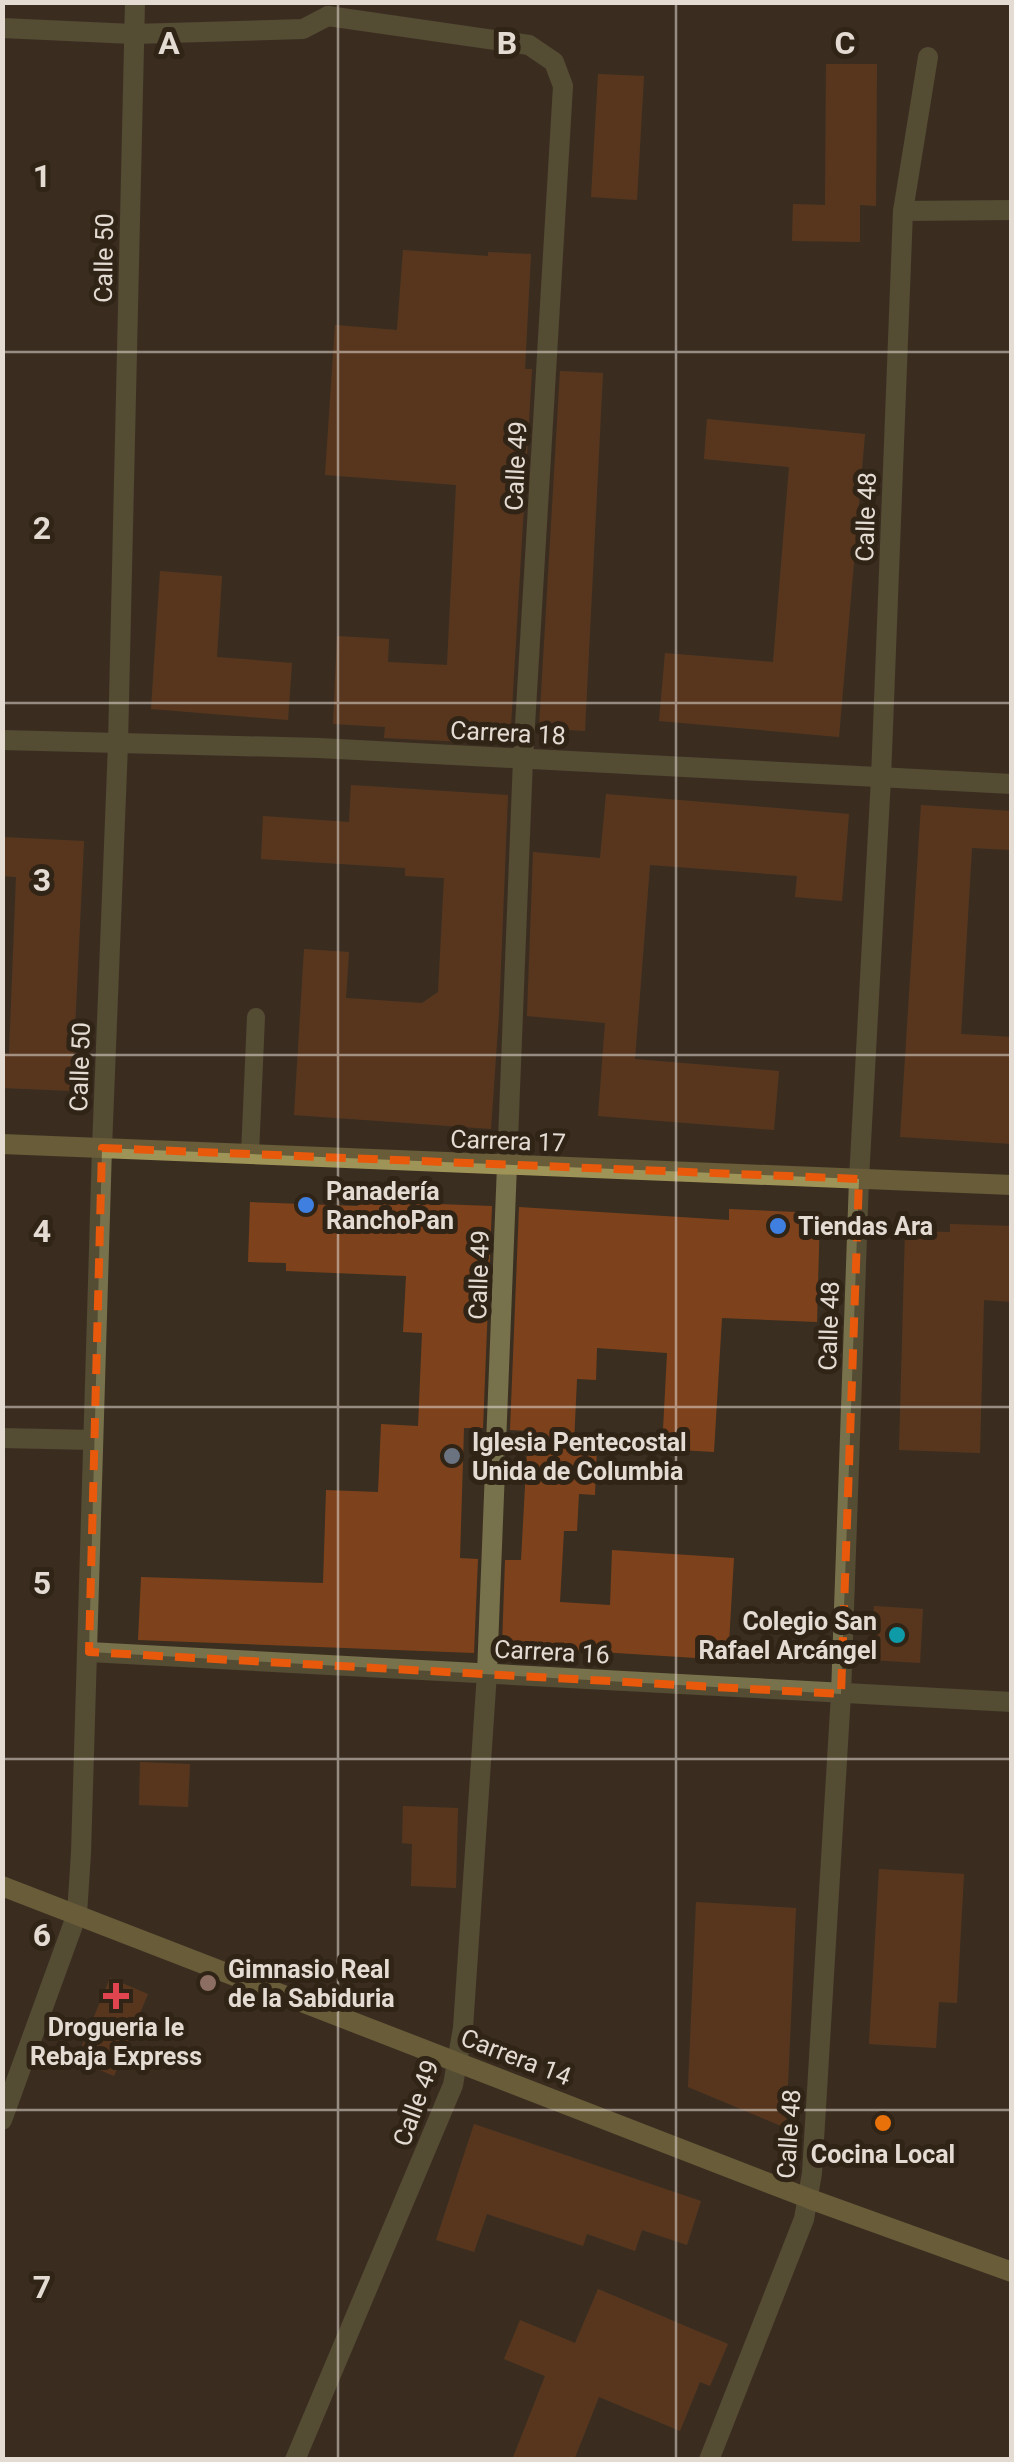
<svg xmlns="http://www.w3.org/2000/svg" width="1014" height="2462" font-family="Roboto,sans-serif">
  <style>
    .building { fill: #7d421c }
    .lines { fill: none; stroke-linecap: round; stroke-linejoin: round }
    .lane { stroke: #77714c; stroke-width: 18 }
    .street { stroke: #77714c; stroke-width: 20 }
    .secondary { stroke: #9f9458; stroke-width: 20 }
    .marked { fill: none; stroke: #e8590c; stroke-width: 8; stroke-dasharray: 20 12; stroke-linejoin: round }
    .grid { fill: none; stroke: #e4dbd3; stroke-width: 2.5; stroke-opacity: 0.55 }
    .shop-dot { fill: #3f7fe0; stroke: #302416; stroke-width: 4 }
    .worship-dot { fill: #6b7280; stroke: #302416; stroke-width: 4 }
    .culture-dot { fill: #0f9aa8; stroke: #302416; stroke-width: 4 }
    .education-dot { fill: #8d6e63; stroke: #302416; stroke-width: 4 }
    .health-dot { fill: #e0444e; stroke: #302416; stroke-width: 4 }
    .food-dot { fill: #e8710a; stroke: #302416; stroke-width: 4 }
    .labels { text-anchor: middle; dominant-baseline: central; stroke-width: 10; stroke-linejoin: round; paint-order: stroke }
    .street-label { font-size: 25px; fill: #e4dbd3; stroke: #302416 }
    .poi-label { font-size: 25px; font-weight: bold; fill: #e4dbd3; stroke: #302416; text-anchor: start }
    .grid-label { font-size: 32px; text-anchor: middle; font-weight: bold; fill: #e4dbd3; stroke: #302416; stroke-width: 10; stroke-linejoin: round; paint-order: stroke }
  </style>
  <rect width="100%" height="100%" fill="#3a2e20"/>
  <g class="building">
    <polygon points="826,64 877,64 876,206 860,205 860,242 792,241 793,204 825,205"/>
    <polygon points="598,74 644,76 637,200 591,197"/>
    <polygon points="403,250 488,256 488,252 531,254 525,369 532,369 511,726 508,726 507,744 384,738 385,727 333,724 337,636 389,639 388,662 447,665 456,485 325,475 335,325 397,330"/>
    <polygon points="560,371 603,373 585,731 539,728"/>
    <polygon points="707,419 865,434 839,737 659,721 665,653 773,662 789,467 704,459"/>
    <polygon points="160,571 222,576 217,657 292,663 288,720 151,709"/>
    <polygon points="351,785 508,795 499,1014 491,1129 294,1115 304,949 349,952 346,998 422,1003 438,992 444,878 405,876 405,868 261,859 263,816 349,822"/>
    <polygon points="606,794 849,814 842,901 795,897 797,876 650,865 635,1059 779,1071 774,1130 598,1116 605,1023 527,1016 533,852 600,858"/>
    <polygon points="921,805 1012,811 1012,850 972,848 961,1034 1012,1037 1012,1144 900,1137"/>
    <polygon points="2,837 84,841 72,1091 2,1088 2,1053 9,1054 16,877 2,876"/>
    <polygon points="358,1201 492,1206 483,1428 464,1428 460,1558 478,1559 474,1653 138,1640 141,1577 323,1583 326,1490 378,1492 381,1424 418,1426 422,1333 403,1332 406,1276 286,1271 286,1263 248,1262 250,1202 358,1206"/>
    <polygon points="519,1207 729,1220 729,1209 820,1213 817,1322 722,1318 714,1452 662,1449 667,1353 597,1348 596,1380 577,1379 574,1444 597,1446 595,1495 579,1494 577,1531 564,1531 560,1602 610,1605 612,1550 734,1558 728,1660 502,1646 505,1560 521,1560 528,1431 510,1430"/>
    <polygon points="950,1224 1012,1226 1012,1302 984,1300 980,1453 899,1450 905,1231 950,1232"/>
    <polygon points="874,1606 923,1609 920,1663 871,1660"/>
    <polygon points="140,1762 190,1764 188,1807 139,1805"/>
    <polygon points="403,1806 458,1808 456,1888 411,1886 412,1844 402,1843"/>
    <polygon points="879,1869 964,1874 957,2003 939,2002 936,2048 869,2044"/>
    <polygon points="696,1902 796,1908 786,2128 688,2087"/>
    <polygon points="110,1978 148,1994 114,2076 76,2060"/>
    <polygon points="474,2124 701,2201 687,2245 642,2230 635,2251 587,2234 583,2246 487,2214 474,2252 436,2240"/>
    <polygon points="598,2289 728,2344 710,2386 700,2382 680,2431 599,2397 574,2460 512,2460 545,2376 504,2359 520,2320 575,2343"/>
  </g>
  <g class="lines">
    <polyline class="lane" points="250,1154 256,1017"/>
    <g class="street">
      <polyline points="2,28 133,34 303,29 328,16"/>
      <polyline points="903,211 1012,210"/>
      <polyline points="2,740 319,748 1012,784"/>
      <polyline points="2,1438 93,1440"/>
      <polyline points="89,1652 1012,1702"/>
      <polyline points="2,2120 77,1914 81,1853 102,1148 118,744 135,2"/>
      <polyline points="295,2460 453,2085 463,2028 487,1673 523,759 563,86 554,62 529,45 328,16"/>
      <polyline points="709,2460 804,2219 812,2173 841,1694 859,1179 881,778 903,211 928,57"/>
    </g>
    <g class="secondary">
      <polyline points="2,1144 1012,1185"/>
      <polyline points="2,1886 810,2199 1012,2272"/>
    </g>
  </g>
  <path d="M0 0H1014V2462H0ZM102 1148 859 1179 841 1694 89 1652Z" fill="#3a2e20" fill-opacity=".55" fill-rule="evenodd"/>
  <path class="marked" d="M102 1148 859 1179 841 1694 89 1652Z"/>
  <path class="grid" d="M338 2V2460M676 2V2460M2 352H1012M2 703H1012M2 1055H1012M2 1407H1012M2 1759H1012M2 2110H1012"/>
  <g class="shop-dot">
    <circle cx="306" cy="1205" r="10"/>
    <circle cx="778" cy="1226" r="10"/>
  </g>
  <circle class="worship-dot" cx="452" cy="1456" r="10"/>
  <circle class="culture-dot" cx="897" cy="1635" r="10"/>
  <circle class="education-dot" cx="208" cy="1983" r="10"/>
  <path class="health-dot" d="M111 1981h10v10h10v10h-10v10h-10v-10h-10v-10h10z"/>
  <circle class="food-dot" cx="883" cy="2123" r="10"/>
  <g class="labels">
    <g class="street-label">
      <text transform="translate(104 258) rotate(-89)">Calle 50</text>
      <text transform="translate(516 466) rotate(-87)">Calle 49</text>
      <text transform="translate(866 517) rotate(-88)">Calle 48</text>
      <text transform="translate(508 733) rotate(3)">Carrera 18</text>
      <text transform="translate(80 1067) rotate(-88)">Calle 50</text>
      <text transform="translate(508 1141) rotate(2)">Carrera 17</text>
      <text transform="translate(479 1275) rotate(-88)">Calle 49</text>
      <text transform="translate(829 1326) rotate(-88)">Calle 48</text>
      <text transform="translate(552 1652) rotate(3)">Carrera 16</text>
      <text transform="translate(516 2057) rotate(21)">Carrera 14</text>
      <text transform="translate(416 2103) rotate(-70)">Calle 49</text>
      <text transform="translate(789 2134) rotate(-86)">Calle 48</text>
    </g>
    <g class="poi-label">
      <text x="326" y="1191">Panadería<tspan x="326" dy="29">RanchoPan</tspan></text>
      <text x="798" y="1226">Tiendas Ara</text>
      <text x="472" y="1442">Iglesia Pentecostal<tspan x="472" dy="29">Unida de Columbia</tspan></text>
      <text x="877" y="1621" text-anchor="end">Colegio San<tspan x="877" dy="29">Rafael Arcángel</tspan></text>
      <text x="228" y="1969">Gimnasio Real<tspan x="228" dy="29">de la Sabiduria</tspan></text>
      <text x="116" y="2027" text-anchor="middle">Drogueria le<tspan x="116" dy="29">Rebaja Express</tspan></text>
      <text x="883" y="2154" text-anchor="middle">Cocina Local</text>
    </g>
  </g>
  <g class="grid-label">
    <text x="169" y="54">A</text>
    <text x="507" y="54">B</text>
    <text x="845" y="54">C</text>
    <text x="42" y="187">1</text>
    <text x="42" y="539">2</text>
    <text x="42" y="891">3</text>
    <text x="42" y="1242">4</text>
    <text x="42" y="1594">5</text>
    <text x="42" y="1946">6</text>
    <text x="42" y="2298">7</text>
  </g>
  <rect width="1014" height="2462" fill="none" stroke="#e4dbd3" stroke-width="10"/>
</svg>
